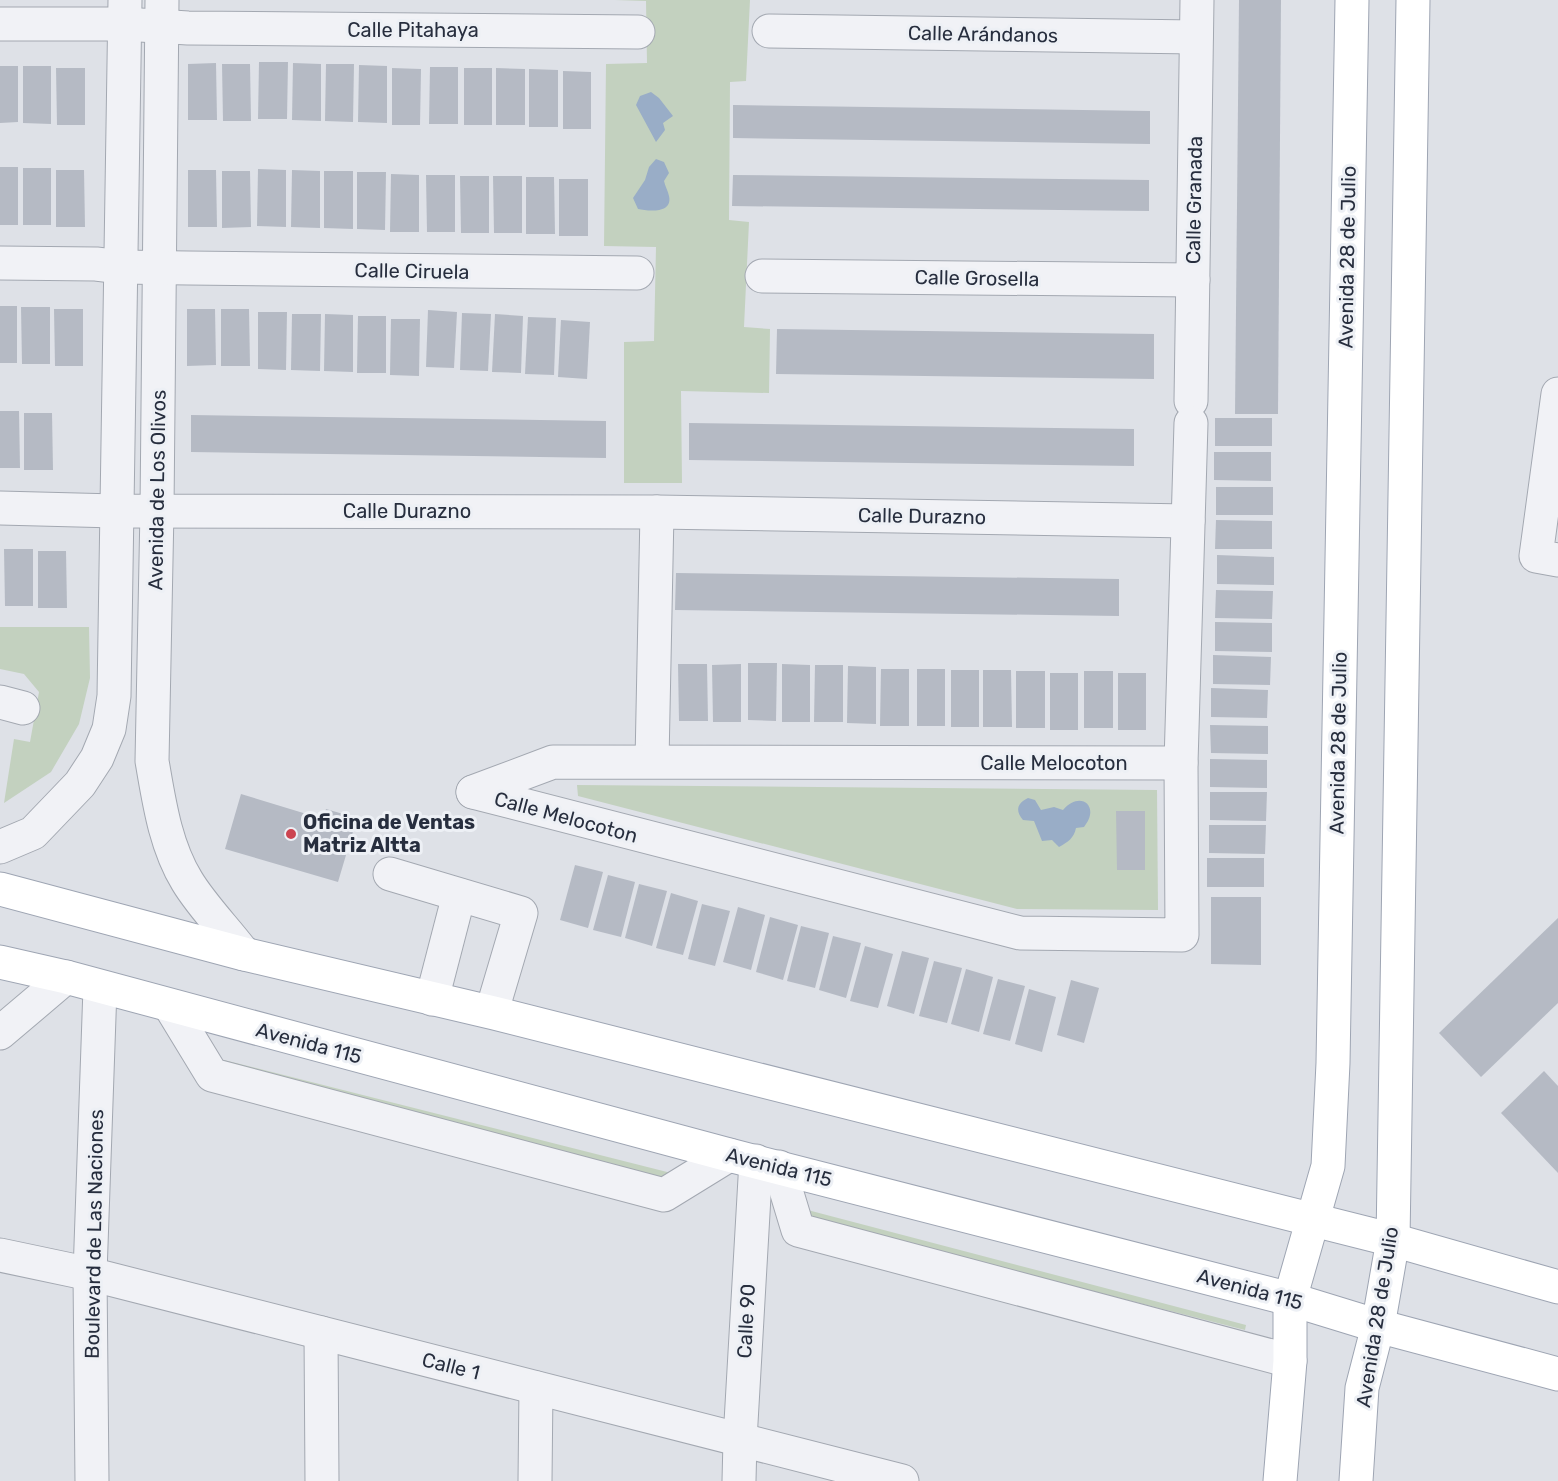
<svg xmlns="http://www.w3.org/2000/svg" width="1558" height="1481" font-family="Rubik,sans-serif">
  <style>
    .green { fill: #c3d1bf }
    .water { fill: #99adc7 }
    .building { fill: #b5bac4 }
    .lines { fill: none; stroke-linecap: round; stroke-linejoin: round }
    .minor-casing { stroke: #a3a8b1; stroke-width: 35 }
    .major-casing { stroke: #9ea5b3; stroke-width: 35 }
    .minor { stroke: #f1f2f6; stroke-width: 33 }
    .major { stroke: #fff; stroke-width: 33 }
    .poi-dot { fill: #cc4450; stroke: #edf0f5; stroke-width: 2 }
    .labels { text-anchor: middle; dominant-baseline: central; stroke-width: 6; stroke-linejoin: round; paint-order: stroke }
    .street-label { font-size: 20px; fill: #272e3e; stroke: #edf0f5 }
    .poi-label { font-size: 20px; font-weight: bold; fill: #272e3e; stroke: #edf0f5; text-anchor: start }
  </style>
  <rect width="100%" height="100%" fill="#dee1e7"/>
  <g class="green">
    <polygon points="615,0 750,0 746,81 730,82 729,220 749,222 744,327 770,329 769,393 681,391 682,483 624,483 624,342 654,341 656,247 604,246 606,64 647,63 646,1"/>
    <polygon points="0,627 89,627 90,678 79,724 51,772 4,803 14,739 30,742 39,692 24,674 0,669"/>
    <polygon points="577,785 1157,790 1158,910 1017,909 578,796"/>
    <polygon points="220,1059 675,1174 662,1182 221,1063"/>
    <polygon points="800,1208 1246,1325 1245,1330 806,1218"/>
  </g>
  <g class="water">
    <polygon points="651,92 659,98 673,116 663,123 665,130 656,142 636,105 640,96"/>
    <path d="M656 159 664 162 669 173 664 181C665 186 668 191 669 196 673 214 648 211 638 209L633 198 645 180 649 167Z"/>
    <path d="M1028 798 1035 800 1041 810 1054 807 1063 810C1080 790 1101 806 1084 827L1076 828C1074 838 1068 842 1059 847L1052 840 1042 841 1034 821 1023 820C1015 811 1017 803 1028 798Z"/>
  </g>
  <g class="building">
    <polygon points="1239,0 1281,0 1278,414 1235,414"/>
    <polygon points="259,62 288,62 287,119 258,119"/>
    <polygon points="216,63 217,120 188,120 188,64"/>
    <polygon points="293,63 321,64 321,121 292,120"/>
    <polygon points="222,64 250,64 251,121 223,121"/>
    <polygon points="326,64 354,64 353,122 325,121"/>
    <polygon points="359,65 387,66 387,123 358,122"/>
    <polygon points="0,66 18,66 18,122 0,123"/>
    <polygon points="23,66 51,66 51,124 23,123"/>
    <polygon points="430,67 458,67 458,124 429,124"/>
    <polygon points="56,68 85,68 85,125 57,125"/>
    <polygon points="392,68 421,69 420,125 392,125"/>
    <rect x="464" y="68" width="28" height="57"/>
    <polygon points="496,68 525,69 525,125 496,125"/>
    <polygon points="529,69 558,70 558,127 529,127"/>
    <polygon points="563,71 591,72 591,129 563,129"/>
    <polygon points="733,105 1150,111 1150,144 733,138"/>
    <rect x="0" y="167" width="18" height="58"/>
    <rect x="23" y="168" width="28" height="57"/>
    <polygon points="258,169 286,170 286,227 257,226"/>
    <polygon points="56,170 84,170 85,227 56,227"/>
    <polygon points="188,170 216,170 217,227 188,227"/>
    <polygon points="292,170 320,171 320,228 291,227"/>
    <polygon points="222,171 250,171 251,227 222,228"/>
    <polygon points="324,171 353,171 353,229 324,228"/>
    <polygon points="357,172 386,172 385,230 357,229"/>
    <polygon points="391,174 419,175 419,232 390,232"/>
    <polygon points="426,175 455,175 455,232 427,232"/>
    <polygon points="733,175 1149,180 1149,211 732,206"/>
    <polygon points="460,176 489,176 489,233 461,233"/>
    <polygon points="493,176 522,176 522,233 494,233"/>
    <polygon points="526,177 554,177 555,234 526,234"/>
    <rect x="559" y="179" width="29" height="57"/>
    <rect x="0" y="306" width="17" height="57"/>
    <polygon points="21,307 50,307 50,364 22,364"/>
    <polygon points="54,309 83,309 83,366 55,366"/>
    <polygon points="187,309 215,309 216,365 187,366"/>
    <polygon points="221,309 249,309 250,366 221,366"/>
    <polygon points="428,310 457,312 454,368 426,367"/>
    <polygon points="258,312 287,312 286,370 258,369"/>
    <polygon points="462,313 491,314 488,371 460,370"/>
    <polygon points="292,314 321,314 320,371 291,370"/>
    <polygon points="325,314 353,315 353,372 324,371"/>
    <polygon points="495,314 523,316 521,373 492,372"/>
    <polygon points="358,316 386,316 386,373 357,373"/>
    <polygon points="528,317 556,318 554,375 525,374"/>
    <polygon points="391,319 420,319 419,376 390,375"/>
    <polygon points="561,320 590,322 587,379 558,377"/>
    <polygon points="777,329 1154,334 1154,379 776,374"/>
    <polygon points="0,411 19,411 20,468 0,468"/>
    <polygon points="24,413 52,413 53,470 24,470"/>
    <polygon points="191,415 606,421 606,458 191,452"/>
    <rect x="1215" y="418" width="57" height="28"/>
    <polygon points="689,423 1134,429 1134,466 689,460"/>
    <polygon points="1214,452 1271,452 1271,481 1214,480"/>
    <rect x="1216" y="487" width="57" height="28"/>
    <polygon points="1216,520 1272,521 1272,549 1215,549"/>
    <polygon points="4,549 33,549 33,606 5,606"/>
    <polygon points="38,551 66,551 67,608 38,608"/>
    <polygon points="1217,555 1274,557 1274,585 1217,584"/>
    <polygon points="676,573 1119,579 1119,616 675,610"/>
    <polygon points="1216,590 1273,591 1272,619 1215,618"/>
    <polygon points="1215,622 1272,623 1272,652 1215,651"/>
    <polygon points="1213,655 1271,657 1270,685 1213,684"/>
    <polygon points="748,663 777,663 776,721 748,720"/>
    <polygon points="678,664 707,664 708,721 679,721"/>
    <polygon points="741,664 741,722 713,722 712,665"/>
    <polygon points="782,664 810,665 810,722 782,722"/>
    <polygon points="815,665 843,665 843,722 814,722"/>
    <polygon points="848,666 876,667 876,724 847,723"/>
    <polygon points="881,669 909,669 909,726 880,726"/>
    <rect x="917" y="669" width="28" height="57"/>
    <rect x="951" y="670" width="28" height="57"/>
    <polygon points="983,670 1011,670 1012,727 983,727"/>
    <rect x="1016" y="671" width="29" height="57"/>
    <rect x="1084" y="671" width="29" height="57"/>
    <rect x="1050" y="673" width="28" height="57"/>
    <rect x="1118" y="673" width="28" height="57"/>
    <polygon points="1211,688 1268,690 1267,718 1211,717"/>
    <polygon points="1210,725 1268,726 1268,754 1211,753"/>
    <polygon points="1210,759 1267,760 1267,788 1210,787"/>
    <polygon points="1210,792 1267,792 1266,821 1210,820"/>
    <polygon points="241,794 323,819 326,809 357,818 338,882 225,849"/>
    <polygon points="1116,811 1145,811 1145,870 1117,870"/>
    <polygon points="1209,825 1266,825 1265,854 1209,853"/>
    <rect x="1207" y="858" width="57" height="29"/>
    <polygon points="575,865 603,872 588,928 560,920"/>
    <polygon points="608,875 635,882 621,937 593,930"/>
    <polygon points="639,884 667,891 652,946 625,938"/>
    <polygon points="671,893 698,901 683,955 656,948"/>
    <polygon points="1211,897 1261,897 1261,965 1211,964"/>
    <polygon points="702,904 730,911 715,966 688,959"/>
    <polygon points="738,907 765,915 751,970 723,962"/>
    <polygon points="770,917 798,925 783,980 756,972"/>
    <polygon points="1558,918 1558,1003 1481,1077 1439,1033"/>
    <polygon points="801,926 829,933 815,988 787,981"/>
    <polygon points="833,936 861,943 846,998 819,990"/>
    <polygon points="865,946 893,954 878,1008 850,1001"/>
    <polygon points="902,951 929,958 914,1014 887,1006"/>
    <polygon points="934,961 962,968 947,1023 919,1016"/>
    <polygon points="966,969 993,977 979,1032 951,1024"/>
    <polygon points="998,979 1025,986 1010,1041 983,1034"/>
    <polygon points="1071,980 1099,988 1084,1043 1057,1035"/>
    <polygon points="1029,989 1056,997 1042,1052 1015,1044"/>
    <polygon points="1544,1071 1558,1086 1558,1173 1501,1113"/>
  </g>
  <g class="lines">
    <defs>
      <g id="minor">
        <path d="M162 0 157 510 152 761C159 801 165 845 187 881 202 906 226 930 244 954"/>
        <polyline points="0,24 124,24 188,28 638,32"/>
        <polyline points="769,31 1196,37"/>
        <polyline points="0,263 96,264 121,267 188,268 637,273"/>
        <polyline points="762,276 1193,280"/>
        <polyline points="1558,394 1536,556 1558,560"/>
        <polyline points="1191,401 1197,0"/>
        <polyline points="0,508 116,511 657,512 1188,521"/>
        <polyline points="0,702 23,708"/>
        <polyline points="652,761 657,512"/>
        <polyline points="473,792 1020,933 1182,935 1181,763 1191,423"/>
        <polyline points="473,792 553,762 1181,763"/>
        <polyline points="0,847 33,833 80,784 97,758 109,729 114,696 125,0"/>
        <polyline points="390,874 521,913 494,1004"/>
        <polyline points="432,999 459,895"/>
        <polyline points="170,1006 212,1075 664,1195 729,1155"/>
        <polyline points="0,1033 66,977"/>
        <polyline points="779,1167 798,1230 1290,1361"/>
        <polyline points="0,1255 90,1274 902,1481"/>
        <polyline points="321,1333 322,1481"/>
        <polyline points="92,1481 90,1274 100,988"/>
        <polyline points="535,1481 536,1388"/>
        <polyline points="739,1481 740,1440 756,1161"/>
      </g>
      <g id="major">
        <polyline points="0,889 244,954 494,1013 1393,1240 1558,1287"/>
        <polyline points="0,962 66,977 729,1155 1290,1299 1378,1326 1558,1374"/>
        <polyline points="1280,1481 1290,1361 1290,1299 1328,1166 1333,1063 1352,0"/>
        <polyline points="1356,1481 1362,1388 1378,1326 1393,1240 1413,0"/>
      </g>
    </defs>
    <use href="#minor" class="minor-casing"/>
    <use href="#major" class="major-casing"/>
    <use href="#minor" class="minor"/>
    <use href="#major" class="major"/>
  </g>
  <circle class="poi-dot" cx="291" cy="834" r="6"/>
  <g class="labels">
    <g class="street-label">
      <text x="413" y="30">Calle Pitahaya</text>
      <text transform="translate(983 34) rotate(1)">Calle Arándanos</text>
      <text transform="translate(1194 200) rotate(-89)">Calle Granada</text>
      <text transform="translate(1347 257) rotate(-89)">Avenida 28 de Julio</text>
      <text transform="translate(412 271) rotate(1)">Calle Ciruela</text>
      <text transform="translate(977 278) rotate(1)">Calle Grosella</text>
      <text transform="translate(157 490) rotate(-89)">Avenida de Los Olivos</text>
      <text x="407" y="511">Calle Durazno</text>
      <text transform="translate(922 516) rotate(1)">Calle Durazno</text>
      <text transform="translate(1338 743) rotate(-89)">Avenida 28 de Julio</text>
      <text x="1054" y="763">Calle Melocoton</text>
      <text transform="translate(566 817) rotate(15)">Calle Melocoton</text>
      <text transform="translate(309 1043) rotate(15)">Avenida 115</text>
      <text transform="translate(779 1167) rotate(14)">Avenida 115</text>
      <text transform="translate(94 1234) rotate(-89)">Boulevard de Las Naciones</text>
      <text transform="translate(1250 1289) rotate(15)">Avenida 115</text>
      <text transform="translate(1377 1317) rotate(-81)">Avenida 28 de Julio</text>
      <text transform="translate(746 1321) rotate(-87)">Calle 90</text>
      <text transform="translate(451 1366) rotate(14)">Calle 1</text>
    </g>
    <g class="poi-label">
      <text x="303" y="822">Oficina de Ventas<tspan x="303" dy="23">Matriz Altta</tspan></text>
    </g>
  </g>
</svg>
